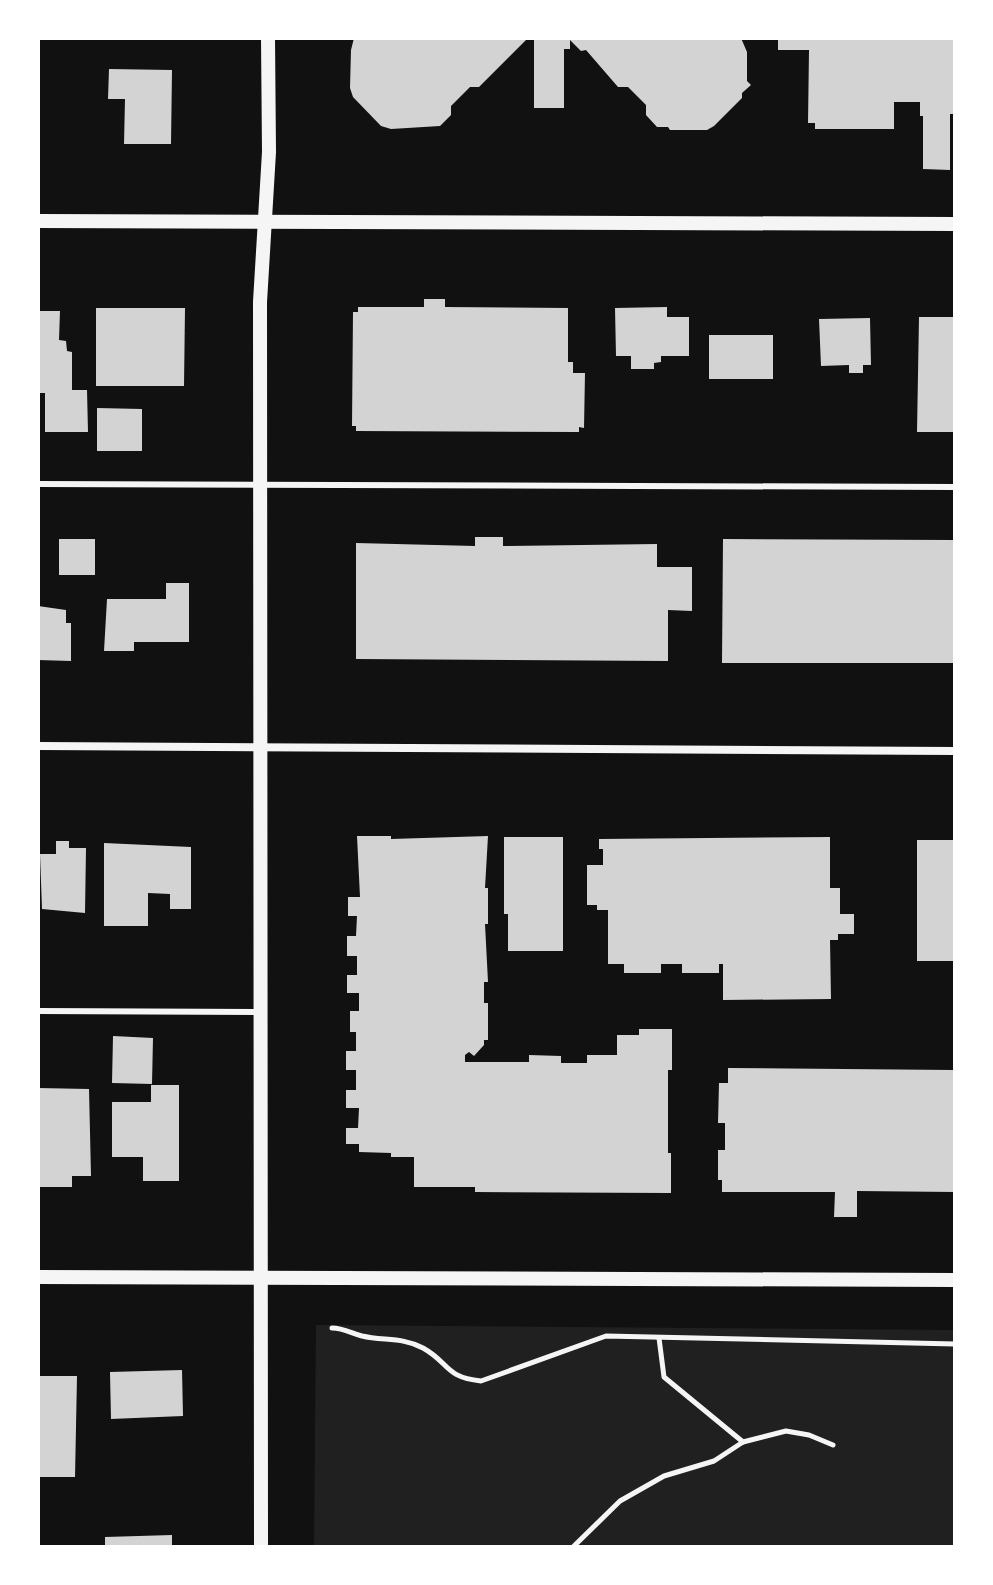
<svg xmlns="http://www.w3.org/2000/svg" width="993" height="1585" font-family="Merriweather,serif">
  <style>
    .green { fill: #202020 }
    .building { fill: #d3d3d3 }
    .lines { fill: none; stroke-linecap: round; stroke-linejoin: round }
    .path { stroke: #f5f5f5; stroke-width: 5 }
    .service { stroke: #f5f5f5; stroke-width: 6 }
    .minor { stroke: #f5f5f5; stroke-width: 8 }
    .tertiary { stroke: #f5f5f5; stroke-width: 14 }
  </style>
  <rect width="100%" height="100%" fill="#111"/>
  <polygon class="green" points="316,1325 955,1330 955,1547 314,1547"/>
  <g class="building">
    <polygon points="354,38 528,38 479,87 470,87 451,106 451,115 440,126 391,129 381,126 353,97 350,88 351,50"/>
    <polygon points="534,38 741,38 747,52 747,81 751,85 742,93 742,98 714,126 707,130 670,130 668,127 657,127 646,115 646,105 628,87 618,87 586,50 581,51 570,40 570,49 564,49 564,108 534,108"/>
    <polygon points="778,38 955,38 955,114 950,114 950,170 923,169 923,116 920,116 920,102 894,102 894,129 815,129 815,123 808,123 809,50 778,50"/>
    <polygon points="109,69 172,70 171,144 124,144 125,99 108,99"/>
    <polygon points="424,299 445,299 445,307 568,308 568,362 573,362 573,373 585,373 584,428 579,427 579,432 356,431 356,426 352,426 353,312 358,312 358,307 424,307"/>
    <polygon points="667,307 667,317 689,317 689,356 661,356 661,362 654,363 654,369 631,369 631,356 616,356 615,308"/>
    <polygon points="96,308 185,308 184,386 96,386"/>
    <polygon points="38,311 60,311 59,340 66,341 67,351 72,352 72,390 87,390 88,432 45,432 45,393 38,393"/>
    <polygon points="919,317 955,317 955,432 917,432"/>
    <polygon points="870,318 871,365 863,365 863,373 849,373 849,365 821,366 819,319"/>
    <rect x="709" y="335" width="64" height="44"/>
    <polygon points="97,408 142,409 142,451 97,451"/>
    <polygon points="475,537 503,537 503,546 657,544 657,567 692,567 692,611 668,610 668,661 356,659 356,543 475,546"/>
    <rect x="59" y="539" width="36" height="36"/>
    <polygon points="723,539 955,540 955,663 722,663"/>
    <polygon points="166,583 189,583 189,642 134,642 134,651 104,651 107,599 166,599"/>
    <polygon points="38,606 66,610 66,623 71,623 71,661 38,660"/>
    <polygon points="357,836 391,836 391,839 488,836 485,888 488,888 488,924 485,924 488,982 484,982 484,1003 488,1003 488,1040 484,1040 484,1045 474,1056 469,1052 465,1055 465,1062 529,1062 529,1055 561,1056 561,1063 587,1063 587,1055 617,1055 617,1035 639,1035 639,1029 672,1029 672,1070 668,1070 668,1153 671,1153 671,1193 475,1192 475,1187 414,1187 414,1157 391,1157 391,1153 359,1152 359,1144 346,1144 346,1128 358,1128 359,1108 346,1108 346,1090 356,1090 356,1070 346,1070 346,1051 356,1051 356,1032 350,1032 350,1011 359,1011 359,993 347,993 347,975 357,975 357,956 347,956 347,936 356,936 357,916 348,916 348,897 360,897"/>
    <polygon points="504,837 563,837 563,951 508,951 508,914 504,914"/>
    <polygon points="830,837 830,888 840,888 840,914 854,914 854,934 838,934 838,940 830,940 831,999 723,1000 723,964 719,964 719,973 682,973 682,964 661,964 661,973 624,973 624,964 608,964 608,910 597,910 597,905 587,905 587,865 603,865 603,849 599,849 599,839"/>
    <rect x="917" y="840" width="38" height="121"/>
    <polygon points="56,841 69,841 69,848 86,848 85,913 42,909 40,854 56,854"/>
    <polygon points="104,843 191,847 191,909 170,909 170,894 148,893 148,926 104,926"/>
    <polygon points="113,1036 153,1038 152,1084 112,1083"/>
    <polygon points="728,1068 953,1070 955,1192 857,1191 857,1217 834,1217 835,1192 722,1192 722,1180 718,1180 718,1150 725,1150 725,1123 718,1123 719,1083 728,1083"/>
    <polygon points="151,1085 179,1085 179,1181 143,1181 143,1157 112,1157 112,1102 151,1102"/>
    <polygon points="38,1088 89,1089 91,1176 72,1176 72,1187 38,1187"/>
    <polygon points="182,1370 183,1416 111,1419 110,1372"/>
    <polygon points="40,1376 77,1376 75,1477 38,1477"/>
    <polygon points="172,1535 172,1547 105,1547 105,1537"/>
  </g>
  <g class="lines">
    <g class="path">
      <path d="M332 1328C343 1328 351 1333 362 1336 383 1341 403 1337 423 1348 450 1363 444 1377 481 1381L606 1336 955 1344"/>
      <polyline points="659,1338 664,1377 743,1442"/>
      <polyline points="573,1547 620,1501 664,1476 714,1461 743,1442 786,1431 809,1435 833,1445"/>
    </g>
    <g class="service">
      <polyline points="38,484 955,487"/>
      <polyline points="38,1011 261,1012"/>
    </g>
    <polyline class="minor" points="38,746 955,751"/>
    <g class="tertiary">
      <polyline points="38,221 955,224"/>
      <polyline points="38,1277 955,1280"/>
      <polyline points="261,1547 260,302 269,152 268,38"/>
    </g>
  </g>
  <rect width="993" height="1585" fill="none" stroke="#ffffff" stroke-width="80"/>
</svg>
